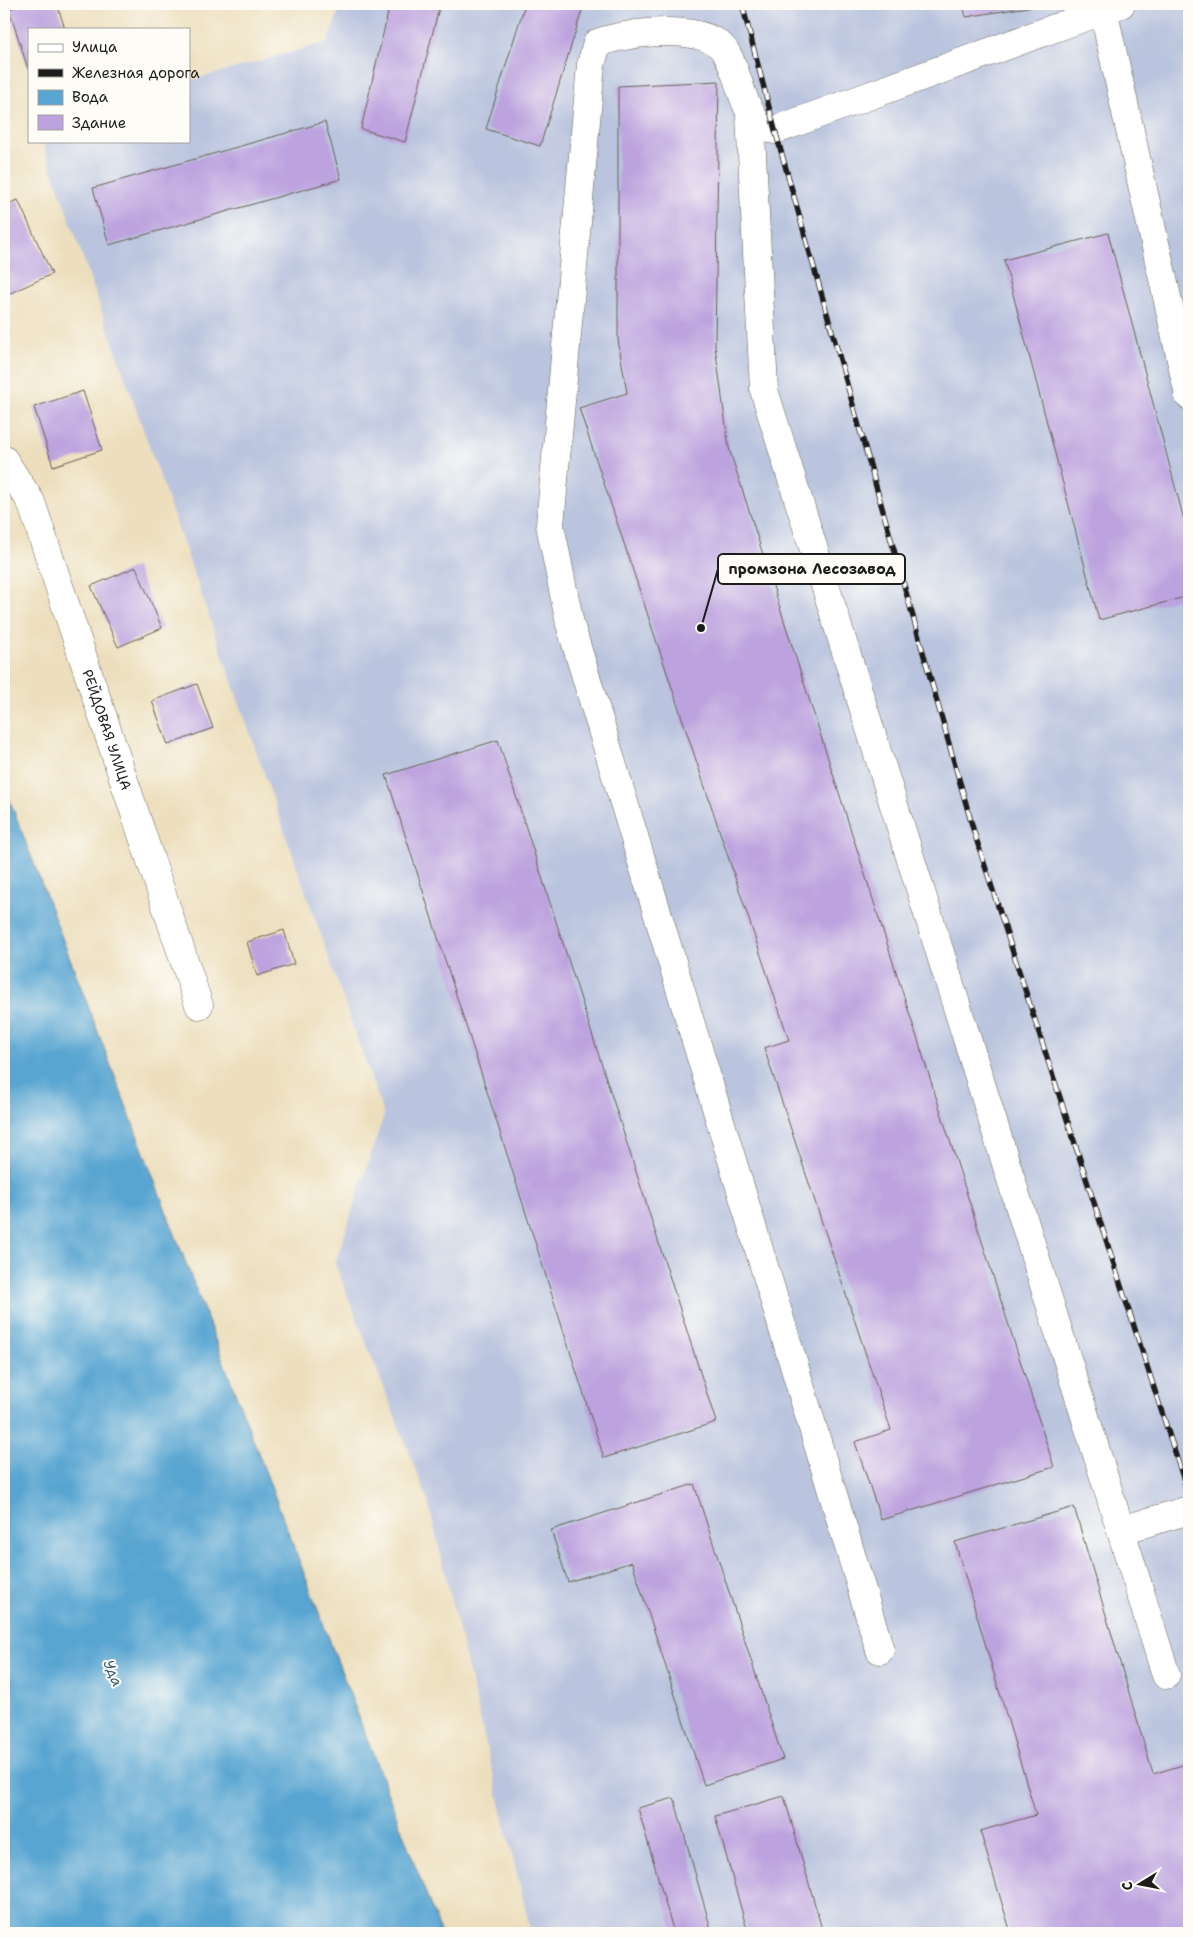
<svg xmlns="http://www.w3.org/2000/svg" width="1193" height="1937" font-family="'Shantell Sans',sans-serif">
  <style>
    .industrial { fill: #bac4de }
    .water { fill: #59a5d1; stroke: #3a6076 }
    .building { fill: #bca2de }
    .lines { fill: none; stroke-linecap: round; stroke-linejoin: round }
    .minor-casing { stroke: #656054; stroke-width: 29 }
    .minor { stroke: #fff; stroke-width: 28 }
    .rail-casing { stroke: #1c1c1c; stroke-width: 5.5 }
    .rail { stroke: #fdfcf7; stroke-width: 4; stroke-dasharray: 11; stroke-linecap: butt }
    .labels { text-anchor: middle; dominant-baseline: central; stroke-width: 4; stroke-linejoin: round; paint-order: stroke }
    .street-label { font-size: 14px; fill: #1c1c1c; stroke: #fdfcf7 }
    .water-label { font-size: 15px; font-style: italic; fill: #3a6076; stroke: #fdfcf7 }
    .leader { fill: none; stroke: #1c1c1c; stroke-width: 2 }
    .callout-dot { fill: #1c1c1c; stroke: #fdfcf7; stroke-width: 2 }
    .callout { fill: #fdfcf7; stroke: #1c1c1c; stroke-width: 2 }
    .callout-label { font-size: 15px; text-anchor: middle; font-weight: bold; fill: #1c1c1c }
  </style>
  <rect width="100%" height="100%" fill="#fdfcf7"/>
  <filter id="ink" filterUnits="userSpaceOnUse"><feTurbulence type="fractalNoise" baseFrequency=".02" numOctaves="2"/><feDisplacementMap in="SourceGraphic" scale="10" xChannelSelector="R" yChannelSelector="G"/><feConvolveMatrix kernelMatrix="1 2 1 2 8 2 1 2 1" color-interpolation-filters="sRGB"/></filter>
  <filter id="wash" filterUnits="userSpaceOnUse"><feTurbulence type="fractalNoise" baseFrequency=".0096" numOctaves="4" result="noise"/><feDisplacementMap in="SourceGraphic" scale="20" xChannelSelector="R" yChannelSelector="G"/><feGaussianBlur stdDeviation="1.12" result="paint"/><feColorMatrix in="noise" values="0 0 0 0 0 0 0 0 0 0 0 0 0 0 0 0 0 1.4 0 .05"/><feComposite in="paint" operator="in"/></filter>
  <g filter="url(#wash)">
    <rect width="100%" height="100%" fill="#eddfbd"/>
    <polygon class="industrial" points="341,4 1189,4 1189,1933 531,1933 428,1501 335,1263 384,1115 42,141 189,141 189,81 328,42"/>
    <polygon class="water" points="4,785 441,1933 4,1933"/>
    <g id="blocks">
      <g class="building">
        <polygon points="26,4 57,4 65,29 29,29 28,69 9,9"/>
        <polygon points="390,4 440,4 405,142 361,129"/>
        <polygon points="525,4 584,4 540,146 486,129"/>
        <polygon points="963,4 1040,4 1040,5 966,17"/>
        <polygon points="719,81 715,346 729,448 1054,1467 881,1520 855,1442 891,1430 764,1048 789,1040 579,408 627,393 618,340 618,86"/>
        <polygon points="325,122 341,179 109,245 93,188"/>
        <polygon points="18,200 52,274 6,295 4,290 4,206"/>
        <polygon points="1108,233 1189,539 1189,596 1099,620 1004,260"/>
        <polygon points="83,391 102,450 53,466 34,407"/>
        <polygon points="136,567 162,628 118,647 91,586"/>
        <polygon points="197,684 213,728 168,745 152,701"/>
        <polygon points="498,740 716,1422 604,1458 386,775"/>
        <polygon points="284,930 294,964 257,976 247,942"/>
        <polygon points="694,1484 783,1759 704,1785 632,1562 568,1582 551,1530"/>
        <polygon points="1074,1507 1153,1774 1189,1763 1189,1933 1011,1933 980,1831 1036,1815 955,1542"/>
        <polygon points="784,1796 823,1933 748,1933 715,1816"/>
        <polygon points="674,1798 712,1933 674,1933 638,1808"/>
      </g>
    </g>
  </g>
  <g filter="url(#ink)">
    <use href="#blocks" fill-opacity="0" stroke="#656054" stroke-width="1"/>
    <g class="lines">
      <defs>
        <g id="minor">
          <polyline points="1103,9 1189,396"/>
          <polyline points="750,115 764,390 1166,1675"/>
          <path id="s1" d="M4 460 31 502 199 1005"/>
          <polyline points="1122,1530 1189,1510"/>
          <path d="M880 1650 570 624 550 525 591 65 597 43C626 32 710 21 727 54 740 78 742 106 760 127L775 130 1121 4"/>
        </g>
      </defs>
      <use href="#minor" class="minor-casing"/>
      <use href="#minor" class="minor"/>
      <defs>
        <polyline id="rail" points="742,4 775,130 974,832 1189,1496"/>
      </defs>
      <use href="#rail" class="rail-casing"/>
      <use href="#rail" class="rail"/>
    </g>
  </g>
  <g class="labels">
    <g class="street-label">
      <text stroke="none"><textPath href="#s1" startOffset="290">РЕЙДОВАЯ УЛИЦА</textPath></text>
    </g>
    <g class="water-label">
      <text transform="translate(113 1673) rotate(67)">Уда</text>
    </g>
  </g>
  <path class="leader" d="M701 628L718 569"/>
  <circle class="callout-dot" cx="701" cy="628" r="5"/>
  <rect class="callout" x="718" y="554" width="187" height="30" rx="5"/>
  <g class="callout-label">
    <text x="812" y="574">промзона Лесозавод</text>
  </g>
  <rect width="1193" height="1937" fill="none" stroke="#fdfcf7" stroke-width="20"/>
  <rect x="28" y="28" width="162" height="115" fill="#fdfcf7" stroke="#a3a29f"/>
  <rect x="38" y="44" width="25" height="8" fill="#ffffff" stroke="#a3a29f"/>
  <text x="72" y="52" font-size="15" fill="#1c1c1c">Улица</text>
  <rect x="38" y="69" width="25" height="8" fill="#1c1c1c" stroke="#a3a29f"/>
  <text x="72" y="78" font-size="15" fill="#1c1c1c">Железная дорога</text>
  <rect x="38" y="90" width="25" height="15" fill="#59a5d1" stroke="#a3a29f"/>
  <text x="72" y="102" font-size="15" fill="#1c1c1c">Вода</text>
  <rect x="38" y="115" width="25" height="15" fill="#bca2de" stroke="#a3a29f"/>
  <text x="72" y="128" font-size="15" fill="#1c1c1c">Здание</text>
  <g transform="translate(1140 1884) rotate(260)" stroke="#fdfcf7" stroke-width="4" paint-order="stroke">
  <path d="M0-4L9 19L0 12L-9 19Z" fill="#1c1c1c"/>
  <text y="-8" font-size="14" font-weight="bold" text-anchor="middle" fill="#1c1c1c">С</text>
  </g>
</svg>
